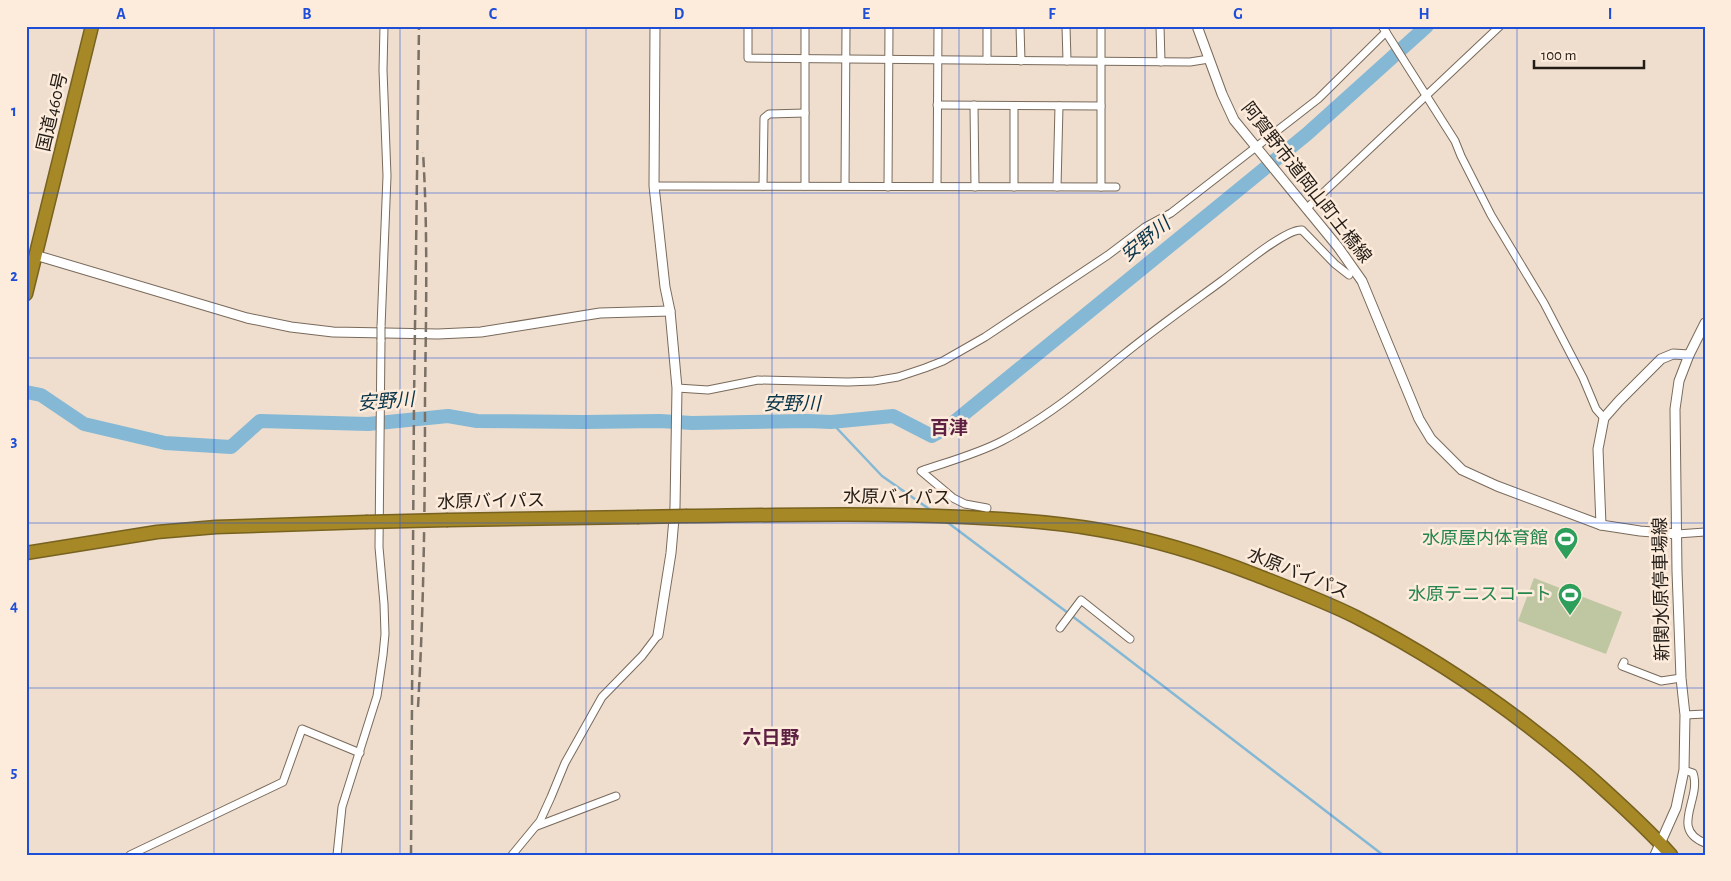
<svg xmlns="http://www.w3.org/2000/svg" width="1731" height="881" font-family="'Alegreya Sans','Noto Sans JP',sans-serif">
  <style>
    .green { fill: #bfc6a2 }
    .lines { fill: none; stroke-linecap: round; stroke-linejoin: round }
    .stream { stroke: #84b8d5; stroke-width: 2.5 }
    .river { stroke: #84b8d5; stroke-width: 14 }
    .street-casing { stroke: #796a5b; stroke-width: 9 }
    .secondary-casing { stroke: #796a5b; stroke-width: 11 }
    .highway-casing { stroke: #786220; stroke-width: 15 }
    .street { stroke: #fff; stroke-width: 7 }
    .secondary { stroke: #fff; stroke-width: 9 }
    .highway { stroke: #a68826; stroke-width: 12 }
    .rail { stroke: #7a7065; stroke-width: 2.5; stroke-dasharray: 10 5; stroke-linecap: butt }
    .street-bridge-casing { stroke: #796a5b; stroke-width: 9; stroke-linecap: butt }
    .highway-bridge-casing { stroke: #786220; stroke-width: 15; stroke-linecap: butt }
    .street-bridge { stroke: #fff; stroke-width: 7 }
    .highway-bridge { stroke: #a68826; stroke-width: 12 }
    .grid { fill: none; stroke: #1d4ed8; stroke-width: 1; stroke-opacity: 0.55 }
    .labels { text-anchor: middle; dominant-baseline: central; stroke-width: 5; stroke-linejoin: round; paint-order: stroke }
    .street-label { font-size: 18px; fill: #221c16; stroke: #fdebdb }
    .leisure-label { font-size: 18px; fill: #27864d; stroke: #fdebdb; text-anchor: end }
    .water-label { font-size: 19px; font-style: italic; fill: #08354a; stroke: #fdebdb }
    .neighbourhood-label { font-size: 19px; font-weight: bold; fill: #5d1f42; stroke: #fdebdb }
    .neatline { fill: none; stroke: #1d4ed8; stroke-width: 2 }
    .grid-label { font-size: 16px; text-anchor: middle; font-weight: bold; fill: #1d4ed8 }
  </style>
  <rect width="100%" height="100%" fill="#efdece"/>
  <polygon class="green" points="1534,578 1622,612 1606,654 1518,621"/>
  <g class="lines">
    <g class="stream">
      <polyline points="831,422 882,476 932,511"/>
      <polyline points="947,522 1080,622 1383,855"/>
    </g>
    <polyline class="river" points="26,392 41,395 84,424 165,443 231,447 260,421 368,424 448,416 477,421 584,422 660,421 692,423 807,421 831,422 893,416 932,436 948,427 1307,134 1427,26"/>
    <defs>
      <g id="street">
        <polyline points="748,26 748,58 1190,62 1209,59"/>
        <polyline points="1020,26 1021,61"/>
        <polyline points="1066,26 1067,61"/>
        <polyline points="1160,26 1161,62"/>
        <polyline points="1382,26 1455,141 1461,156 1491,215 1544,303 1583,378 1596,409 1604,418"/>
        <polyline points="987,60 987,26"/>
        <polyline points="937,105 1101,106"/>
        <polyline points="974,105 975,187"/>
        <polyline points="1014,106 1014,187"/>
        <polyline points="654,186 1116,187"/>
        <polyline points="763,186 764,118 769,114 805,113"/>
        <polyline points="805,186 805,26"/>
        <polyline points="845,186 846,26"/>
        <polyline points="937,186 938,26"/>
        <polyline points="888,187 889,26"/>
        <polyline points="1057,187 1059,106"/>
        <polyline points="1101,187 1101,26"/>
        <polyline points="1306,209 1500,26"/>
        <polyline points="381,327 387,176 383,70 384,26"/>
        <polyline points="677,388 708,390 758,380 848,382 874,381 898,377 925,368 943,361 985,337 1108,255 1145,227 1171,213 1318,99 1386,32"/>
        <path d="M987 508 965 504 953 498 921 471C947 462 977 454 1002 441 1046 418 1085 386 1123 355 1155 329 1189 305 1223 280 1237 270 1286 228 1302 230L1335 264 1349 275"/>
        <polyline points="1677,534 1705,532"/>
        <polyline points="1060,628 1081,600 1130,639"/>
        <polyline points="1624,662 1622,666 1661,681 1681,678"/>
        <polyline points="1685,715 1705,714"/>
        <path d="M1684 770 1693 773C1702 799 1669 829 1705 843"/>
        <polyline points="537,826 616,796"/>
        <polyline points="130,855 283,782 302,729 360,753"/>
        <polyline points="337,855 342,807 377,696 383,655 385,634 384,604 379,547 381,340"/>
        <polyline points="512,855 540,821 551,797 565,763 602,697 642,656 658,635"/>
      </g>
      <g id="secondary">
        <polyline points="655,26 654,186 665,287 670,311 677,388 675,507 671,553 658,635"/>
        <polyline points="1197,26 1222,94 1234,120 1338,247 1362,281 1419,419 1431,439 1462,470 1497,486 1601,525 1640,531 1677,534"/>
        <polyline points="35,255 247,318 291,327 333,332 438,334 481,332 600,313 670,311"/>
        <polyline points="1601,525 1598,449 1604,418 1619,401 1661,359 1673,354 1689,355"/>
        <polyline points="1655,855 1676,808 1684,770 1685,715 1681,678 1677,571 1675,409 1679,381 1689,355 1705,323"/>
      </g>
      <g id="highway">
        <polyline points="26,294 92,26"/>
        <path d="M687 516C780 515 872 513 964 517 1010 519 1055 522 1100 530 1153 539 1205 555 1256 575 1289 588 1324 601 1356 617 1440 660 1518 714 1589 776 1617 801 1646 827 1671 855"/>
        <polyline points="448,520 637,517"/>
        <polyline points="26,553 157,532 216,527 366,522"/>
      </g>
    </defs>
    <use href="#street" class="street-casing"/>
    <use href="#secondary" class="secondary-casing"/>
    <use href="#highway" class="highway-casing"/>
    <use href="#street" class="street"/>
    <use href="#secondary" class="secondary"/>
    <use href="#highway" class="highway"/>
    <g class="rail">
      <path d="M418 707C424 604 425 500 425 397 426 315 428 234 423 152"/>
      <polyline points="411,855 414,401 419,26"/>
    </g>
    <defs>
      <polyline id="street-bridge" points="381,327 381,340"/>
      <g id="highway-bridge">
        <polyline points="637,517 687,516"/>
        <polyline points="366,522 448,520"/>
      </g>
    </defs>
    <use href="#street-bridge" class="street-bridge-casing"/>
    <use href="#highway-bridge" class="highway-bridge-casing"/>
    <use href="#street-bridge" class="street-bridge"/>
    <use href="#highway-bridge" class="highway-bridge"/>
  </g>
  <path class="grid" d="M214 26V855M400 26V855M586 26V855M772 26V855M959 26V855M1145 26V855M1331 26V855M1517 26V855M26 193H1705M26 358H1705M26 523H1705M26 688H1705"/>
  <defs>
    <symbol id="stadium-pin" viewBox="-11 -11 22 30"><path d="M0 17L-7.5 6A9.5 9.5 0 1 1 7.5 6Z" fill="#2e9e5b" stroke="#fdebdb"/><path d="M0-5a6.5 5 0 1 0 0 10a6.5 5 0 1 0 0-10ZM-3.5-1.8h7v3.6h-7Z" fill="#fff"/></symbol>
  </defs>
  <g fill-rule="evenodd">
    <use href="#stadium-pin" x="1552" y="525" width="28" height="38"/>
    <use href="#stadium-pin" x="1556" y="581" width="28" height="38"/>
  </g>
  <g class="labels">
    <g class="street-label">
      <text transform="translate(53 112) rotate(-77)">国道460号</text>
      <text transform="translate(1306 183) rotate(52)">阿賀野市道岡山町土橋線</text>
      <text transform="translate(897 498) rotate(1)">水原バイパス</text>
      <text transform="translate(491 502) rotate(-1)">水原バイパス</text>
      <text transform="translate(1298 574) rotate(22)">水原バイパス</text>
      <text transform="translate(1662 589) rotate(-91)">新関水原停車場線</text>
    </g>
    <g class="leisure-label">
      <text x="1548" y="539">水原屋内体育館</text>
      <text x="1552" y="595">水原テニスコート</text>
    </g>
    <g class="water-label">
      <text transform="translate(1146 240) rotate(-39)">安野川</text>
      <text transform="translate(386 402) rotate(-4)">安野川</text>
      <text x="792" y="404">安野川</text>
    </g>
    <g class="neighbourhood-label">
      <text x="949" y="428">百津</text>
      <text x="771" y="738">六日野</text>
    </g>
  </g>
  <rect width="1731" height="881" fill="none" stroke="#fdebdb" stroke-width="55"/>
  <path d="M1534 60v8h110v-8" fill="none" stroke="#221c16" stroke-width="2.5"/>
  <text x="1541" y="60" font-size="15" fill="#221c16" stroke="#fdebdb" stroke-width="4" paint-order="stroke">100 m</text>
  <rect x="28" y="28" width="1676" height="826" class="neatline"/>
  <g class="grid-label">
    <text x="121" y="19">A</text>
    <text x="307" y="19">B</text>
    <text x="493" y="19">C</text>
    <text x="679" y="19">D</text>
    <text x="866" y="19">E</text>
    <text x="1052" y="19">F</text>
    <text x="1238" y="19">G</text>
    <text x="1424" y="19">H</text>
    <text x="1610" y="19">I</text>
    <text x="14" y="116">1</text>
    <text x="14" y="281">2</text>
    <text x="14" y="446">3</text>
    <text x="14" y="611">4</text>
    <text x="14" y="777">5</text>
  </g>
</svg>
